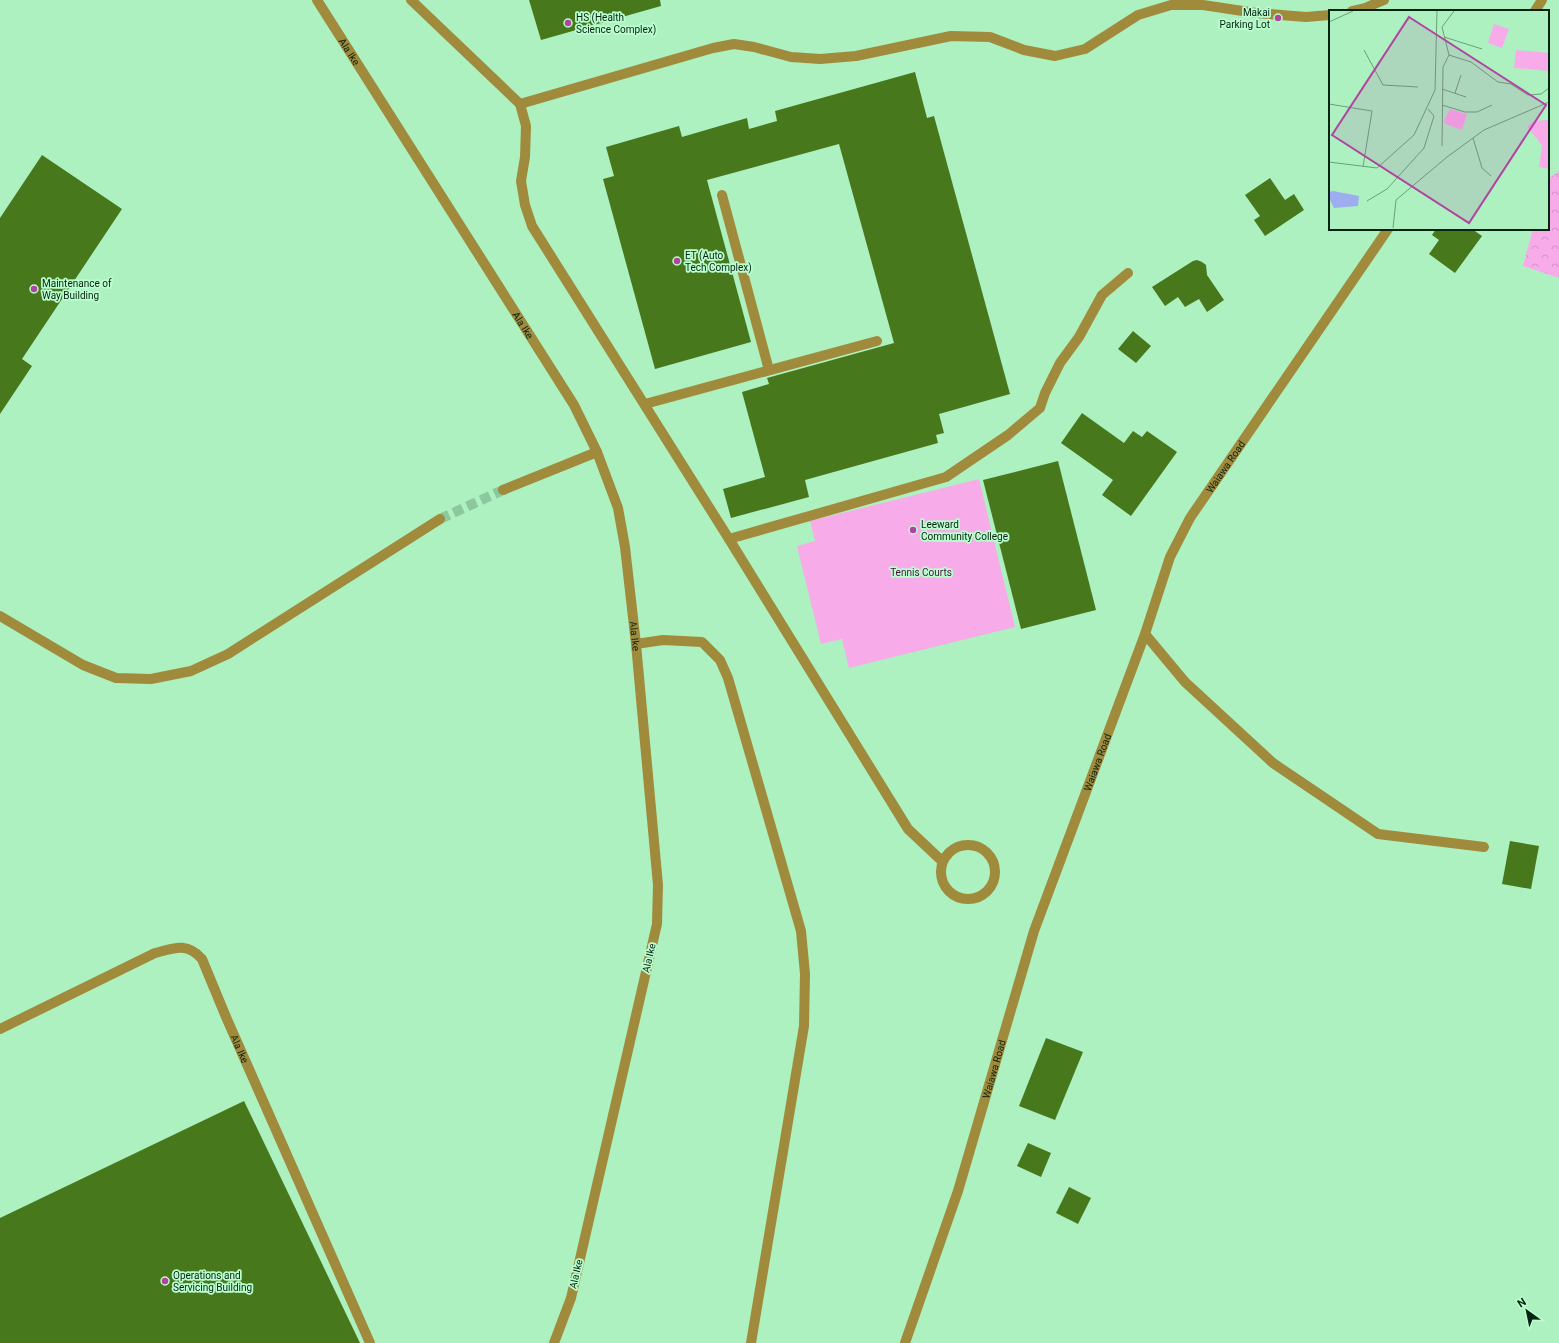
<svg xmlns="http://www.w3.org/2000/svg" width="1559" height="1343" font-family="Roboto,sans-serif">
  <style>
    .green { fill: #f8abe9 }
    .forest { fill: url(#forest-crowns) }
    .building { fill: #47781c }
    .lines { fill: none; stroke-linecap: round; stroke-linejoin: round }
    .minor-tunnel { stroke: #8cc89e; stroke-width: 10; stroke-dasharray: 10 5; stroke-linecap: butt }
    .minor { stroke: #a08a3c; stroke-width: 10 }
    .poi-dot { fill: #b143a1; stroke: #bafece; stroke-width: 1.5 }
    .labels { text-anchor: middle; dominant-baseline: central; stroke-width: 3.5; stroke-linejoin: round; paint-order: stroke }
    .poi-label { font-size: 10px; fill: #072312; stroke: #bafece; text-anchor: start }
    .street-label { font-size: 10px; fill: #072312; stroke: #bafece }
    .park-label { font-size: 10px; fill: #4c0b44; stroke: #bafece }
    .inset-road { fill: none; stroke: #6b9f7b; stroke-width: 1 }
    .view { fill: #b143a1; fill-opacity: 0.15; stroke: #b143a1; stroke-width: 2 }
    .inset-edge { fill: none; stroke: #072312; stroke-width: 2 }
  </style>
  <defs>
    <pattern id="forest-crowns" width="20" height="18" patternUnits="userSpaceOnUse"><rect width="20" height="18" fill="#f8abe9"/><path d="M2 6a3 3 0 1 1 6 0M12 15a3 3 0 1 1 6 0" fill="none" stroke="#d393c7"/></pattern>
  </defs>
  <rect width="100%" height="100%" fill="#adf1c1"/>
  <polygon class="green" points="979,479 1015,627 849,668 842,639 821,644 797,546 815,541 810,521"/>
  <polygon class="forest" points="1559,171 1559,278 1523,266 1533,229 1548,229 1548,179"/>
  <g class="building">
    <polygon points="529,0 660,0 661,6 541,40"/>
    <polygon points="915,72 927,118 934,116 1010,394 939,414 944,433 936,435 938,443 805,480 809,497 731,518 723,489 765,477 742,392 769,384 767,378 894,343 839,144 707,180 751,342 655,369 603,179 614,176 606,147 679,126 682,137 747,118 749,129 777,121 775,111"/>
    <polygon points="42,155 122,209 22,359 32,366 0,414 0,218"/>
    <polygon points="1270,178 1285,200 1294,194 1304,210 1265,236 1254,220 1260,216 1245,195"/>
    <polygon points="1436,229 1472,229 1482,236 1455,273 1429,254 1439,240 1432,235"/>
    <polygon points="1197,260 1202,262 1206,265 1207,275 1224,300 1207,312 1199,299 1185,307 1178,297 1165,306 1152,287 1193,261"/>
    <polygon points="1133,331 1151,346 1136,363 1118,349"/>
    <polygon points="1082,413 1124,443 1133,431 1142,437 1147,431 1177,452 1131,516 1102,495 1113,480 1061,443"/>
    <polygon points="1058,461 1096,610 1021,629 983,480"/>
    <polygon points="1510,841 1539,846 1531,889 1502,884"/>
    <polygon points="1046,1038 1083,1052 1055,1120 1019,1106"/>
    <polygon points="244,1101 360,1343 0,1343 0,1218"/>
    <polygon points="1028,1143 1051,1153 1041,1177 1017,1166"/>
    <polygon points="1069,1187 1091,1198 1078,1224 1056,1213"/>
  </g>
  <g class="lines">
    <polyline class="minor-tunnel" points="440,519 503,490"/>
    <g class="minor">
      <path id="s1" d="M317 0 574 405 597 452 618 508 625 547 636 644 658 885 657 924 571 1298 554 1343"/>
      <polyline points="411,0 520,104 526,126 525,157 521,181 525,205 532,226 729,539 908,829 942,861"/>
      <polyline points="1352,11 1365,8 1384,0"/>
      <polyline points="1535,11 1542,0"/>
      <polyline points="520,104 713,48 734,44 754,47 791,57 820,59 856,56 951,36 990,37 1024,50 1055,56 1085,49 1138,15 1171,5 1203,5 1256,13 1306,17 1330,15"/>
      <polyline points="722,195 769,370"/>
      <polyline points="645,404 877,341"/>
      <polyline points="503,490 597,452"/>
      <polyline points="729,539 946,477 1008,435 1040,408 1045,393 1060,363 1079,337 1102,295 1128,273"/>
      <polyline points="0,616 83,665 116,678 151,679 191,671 228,654 440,519"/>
      <polyline points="1145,634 1185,682 1273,763 1378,834 1484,847"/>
      <polyline points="636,644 663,640 702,642 720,660 728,678 801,931 805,974 804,1026 751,1343"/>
      <circle cx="968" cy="872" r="27"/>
      <path id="s2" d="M0 1029 155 953C174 948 187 942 202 959L226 1017 370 1343"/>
      <path id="s3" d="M905 1343 958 1191 1034 931 1145 634 1170 557 1190 518 1388 229"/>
    </g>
  </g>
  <g class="poi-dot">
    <circle cx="1278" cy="18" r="4"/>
    <circle cx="568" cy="23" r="4"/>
    <circle cx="677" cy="261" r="4"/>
    <circle cx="34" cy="289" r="4"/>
    <circle cx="913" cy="530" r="4"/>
    <circle cx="165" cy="1281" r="4"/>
  </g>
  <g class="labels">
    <g class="poi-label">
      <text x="1270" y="12" text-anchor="end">Makai<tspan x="1270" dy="12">Parking Lot</tspan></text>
      <text x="576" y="17">HS (Health<tspan x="576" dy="12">Science Complex)</tspan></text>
      <text x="685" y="255">ET (Auto<tspan x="685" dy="12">Tech Complex)</tspan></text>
      <text x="42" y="283">Maintenance of<tspan x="42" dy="12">Way Building</tspan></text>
      <text x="921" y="524">Leeward<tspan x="921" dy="12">Community College</tspan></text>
      <text x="173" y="1275">Operations and<tspan x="173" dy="12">Servicing Building</tspan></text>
    </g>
    <g class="street-label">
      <text stroke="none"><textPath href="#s1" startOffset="61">Ala Ike</textPath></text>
      <text stroke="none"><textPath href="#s1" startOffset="385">Ala Ike</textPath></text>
      <text stroke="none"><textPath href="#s3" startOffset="936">Waiawa Road</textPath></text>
      <text stroke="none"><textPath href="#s1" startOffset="721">Ala Ike</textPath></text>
      <text stroke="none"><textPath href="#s3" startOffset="612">Waiawa Road</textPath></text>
      <text transform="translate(649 958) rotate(-77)">Ala Ike</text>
      <text stroke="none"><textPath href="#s2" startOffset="321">Ala Ike</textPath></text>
      <text stroke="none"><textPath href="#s3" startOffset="288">Waiawa Road</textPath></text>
      <text transform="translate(576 1274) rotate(-77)">Ala Ike</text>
    </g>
    <g class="park-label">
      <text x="921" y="572">Tennis Courts</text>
    </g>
  </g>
  <g transform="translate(1329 10)">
    <rect width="220" height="220" fill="#adf1c1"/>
    <path d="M165 14 180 19 173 38 159 33ZM187 40 220 43V61L185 58ZM121 99 138 104 133 120 116 114 115 110Z" fill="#f8abe9"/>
    <path d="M220 110V159L210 157 213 135 198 117 205 111Z" fill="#f8abe9"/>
    <path d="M4 181 30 186 29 196 5 198 0 188V182Z" fill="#9dadf0"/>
    <path class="inset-road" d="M0 12 24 1M115 27 153 39M35 40 54 75 89 77M120 45 142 52 169 72 182 74 199 85 212 84 220 78M113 79 137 87M126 83 132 65M0 94 43 101 34 157M113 95 136 102H148L163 95M144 128 153 158 162 166M113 136 114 57 120 45 113 17 125 1M0 152 48 158 85 125 106 80 108 1M38 191 58 179 95 138 105 106 99 99M64 218 67 190 118 147 155 120 220 92"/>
    <path class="view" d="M80 7 217 95 140 213 3 125Z"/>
    <rect width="220" height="220" class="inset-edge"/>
  </g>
  <g transform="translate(1527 1311) rotate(327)" stroke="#bafece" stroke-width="3" paint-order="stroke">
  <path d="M0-3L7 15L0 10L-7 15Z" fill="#072312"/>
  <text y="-6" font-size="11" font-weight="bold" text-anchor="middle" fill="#072312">N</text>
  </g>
</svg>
